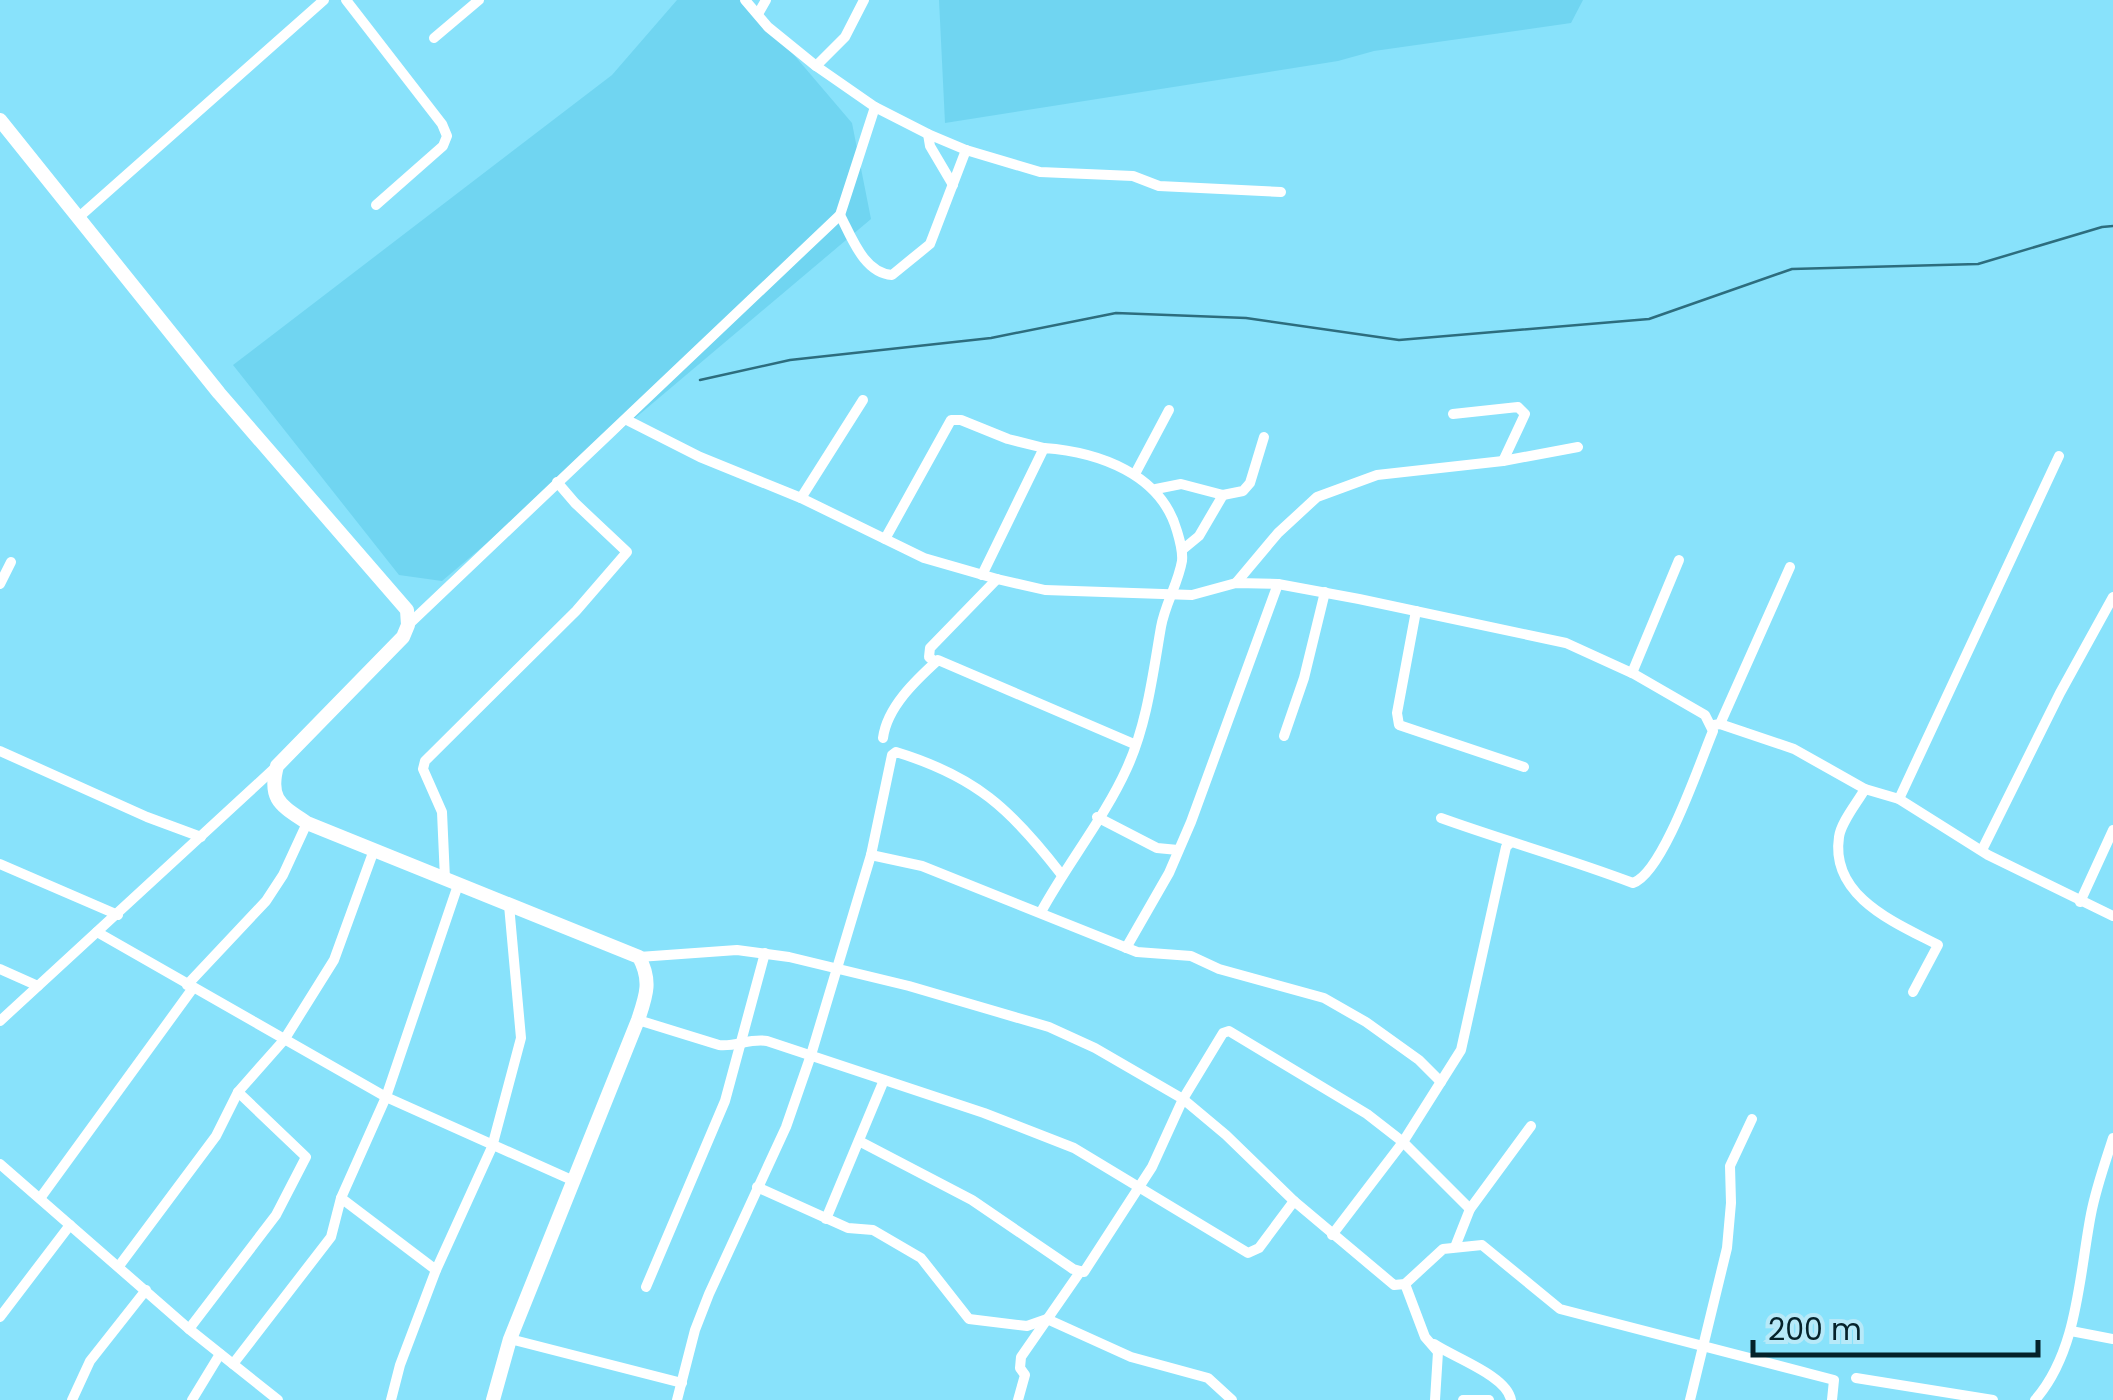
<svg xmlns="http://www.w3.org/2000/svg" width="2113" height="1400" font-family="Poppins,sans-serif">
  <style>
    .built { fill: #70d5f1 }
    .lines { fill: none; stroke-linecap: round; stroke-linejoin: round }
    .stream { stroke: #2d6d7e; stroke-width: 2.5 }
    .minor { stroke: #fff; stroke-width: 10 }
    .tertiary { stroke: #fff; stroke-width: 14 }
  </style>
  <rect width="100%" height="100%" fill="#88e2fb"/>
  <g class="built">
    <polygon points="677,0 747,0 852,123 871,219 442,581 399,575 233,365 612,75"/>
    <polygon points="939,0 1583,0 1571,23 1374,51 1338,61 945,123"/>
  </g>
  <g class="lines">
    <polyline class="stream" points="700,380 790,360 991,338 1116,313 1246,318 1399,340 1649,319 1792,269 1978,264 2102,227 2113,226"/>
    <g class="minor">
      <polyline points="346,0 442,124 447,136 443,146 376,205"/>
      <polyline points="745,0 768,27 816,66 845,37 864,0"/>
      <polyline points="758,14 766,0"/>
      <polyline points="434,38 479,0"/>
      <polyline points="816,66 875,107 928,134 966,150 1040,172 1133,176 1159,186 1281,192"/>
      <polyline points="928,134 930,146 953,185"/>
      <path d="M840 215C852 238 864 273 892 275L930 244 966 150"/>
      <polyline points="79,217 324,0"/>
      <polyline points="1453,414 1518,407 1525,414 1503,461"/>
      <path d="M627 420 700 457 801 498 924 558 997 579 1045 590 1192 595 1236 583 1278 584 1359 599 1566 643 1634 674 1705 715 1713 731C1700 762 1663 873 1633 883 1570 859 1505 841 1441 818"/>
      <polyline points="1135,474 1169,410"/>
      <polyline points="1156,489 1181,484 1223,495 1243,491 1250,483 1264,437"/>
      <polyline points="801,498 863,400"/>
      <polyline points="885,539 951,420 961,420 1008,439 1044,448"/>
      <polyline points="1182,550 1199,536 1223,495"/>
      <path d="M982 575 1044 448C1099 452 1161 474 1177 531 1180 541 1183 551 1182 561 1178 584 1165 604 1161 627 1153 673 1147 724 1127 768 1105 817 1067 864 1041 912"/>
      <polyline points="1236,583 1278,533 1317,497 1377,475 1503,461 1578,447"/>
      <polyline points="0,584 11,562"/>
      <polyline points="1416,611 1397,713 1399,725 1524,767"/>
      <polyline points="408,625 840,215 875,107"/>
      <polyline points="934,661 929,657 930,648 997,579"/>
      <polyline points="1632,673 1679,560"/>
      <polyline points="1720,724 1794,749 1865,789 1899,799 1988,855 2113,916"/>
      <polyline points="1714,725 1720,724 1790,567"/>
      <polyline points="1284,736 1304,678 1325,592"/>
      <path d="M883 738C887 707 916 680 938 660L1134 744"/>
      <polyline points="0,751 147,817 201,837"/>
      <path d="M1865 789C1857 803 1841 822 1839 837 1830 897 1896 923 1938 945L1913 992"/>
      <polyline points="1899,799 2059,456"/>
      <polyline points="1097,817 1157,848 1178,850"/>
      <polyline points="1982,850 2060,693 2113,597"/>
      <polyline points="871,855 922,866 1137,952 1191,956 1219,969 1324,998 1366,1022 1419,1060 1441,1082"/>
      <polyline points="0,864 118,915"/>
      <polyline points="445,879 442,812 423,769 425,761 576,611 627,552 575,503 557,482"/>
      <polyline points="2080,902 2113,830"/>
      <polyline points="97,932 386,1097 574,1181"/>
      <polyline points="1126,948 1169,873 1191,822 1278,584"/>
      <polyline points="639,957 737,950 789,957 909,986 1049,1027 1095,1048 1183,1099 1226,1135 1294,1201 1394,1285 1405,1284 1443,1249 1482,1245 1560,1309 1834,1380 1832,1400"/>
      <polyline points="0,969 38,986"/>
      <polyline points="187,985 266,901 283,875 307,823"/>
      <path d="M638 1020 719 1045C736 1047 750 1038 767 1041L984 1113 1074 1148 1248 1253 1259 1248 1294 1201"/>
      <polyline points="0,1021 277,766"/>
      <polyline points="859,1141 972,1200 1073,1269 1084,1272 1152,1167 1183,1099 1223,1033 1229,1031 1367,1114 1403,1142 1470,1209"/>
      <polyline points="0,1164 189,1329 278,1400"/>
      <polyline points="757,1187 848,1228 873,1230 921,1258 969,1319 1027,1326 1047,1319 1131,1357 1208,1378 1232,1400"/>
      <polyline points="41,1197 193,988"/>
      <polyline points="341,1198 436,1270"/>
      <polyline points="826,1219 884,1080"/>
      <polyline points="1332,1235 1403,1142 1461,1050 1506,847 1510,843"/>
      <polyline points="1455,1247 1470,1209 1531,1126"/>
      <polyline points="119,1266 216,1136 238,1092 284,1040 334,960 374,850"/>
      <polyline points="1405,1284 1425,1337 1438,1352 1435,1400"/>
      <polyline points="646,1287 725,1101 765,953"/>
      <polyline points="0,1317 70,1225"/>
      <polyline points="189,1329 276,1215 306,1157 238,1092"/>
      <polyline points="2071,1331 2113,1339"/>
      <polyline points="510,1339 682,1383"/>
      <path d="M1434 1344C1455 1358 1507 1376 1511 1400"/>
      <polyline points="233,1364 331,1237 341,1198 386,1097 458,885"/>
      <polyline points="1856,1378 1993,1400"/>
      <polyline points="72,1400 90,1361 146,1290"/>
      <polyline points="192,1400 220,1354"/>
      <polyline points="391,1400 400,1365 436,1270 492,1147 521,1038 509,905"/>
      <path d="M677 1400 695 1330 709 1294 786 1127 811 1055 871 855 892 755 896 752C975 776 1011 809 1061 874"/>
      <polyline points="1018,1400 1025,1375 1020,1368 1021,1357 1080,1272"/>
      <polyline points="1463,1400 1489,1400"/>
      <polyline points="1690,1400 1727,1248 1731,1203 1730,1166 1752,1119"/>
      <path d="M2035 1400C2078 1351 2079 1276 2091 1214 2096 1188 2105 1163 2113 1138"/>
    </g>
    <path class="tertiary" d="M0 120 219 393 407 610 408 625 403 637 277 766C268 800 281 805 307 823L639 957C652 981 646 996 638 1020L510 1339 493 1400"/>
  </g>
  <path d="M1753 1340v15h285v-15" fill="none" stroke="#05222a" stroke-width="5"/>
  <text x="1768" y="1340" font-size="30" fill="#05222a" stroke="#b7e9f8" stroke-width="8" paint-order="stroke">200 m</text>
</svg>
